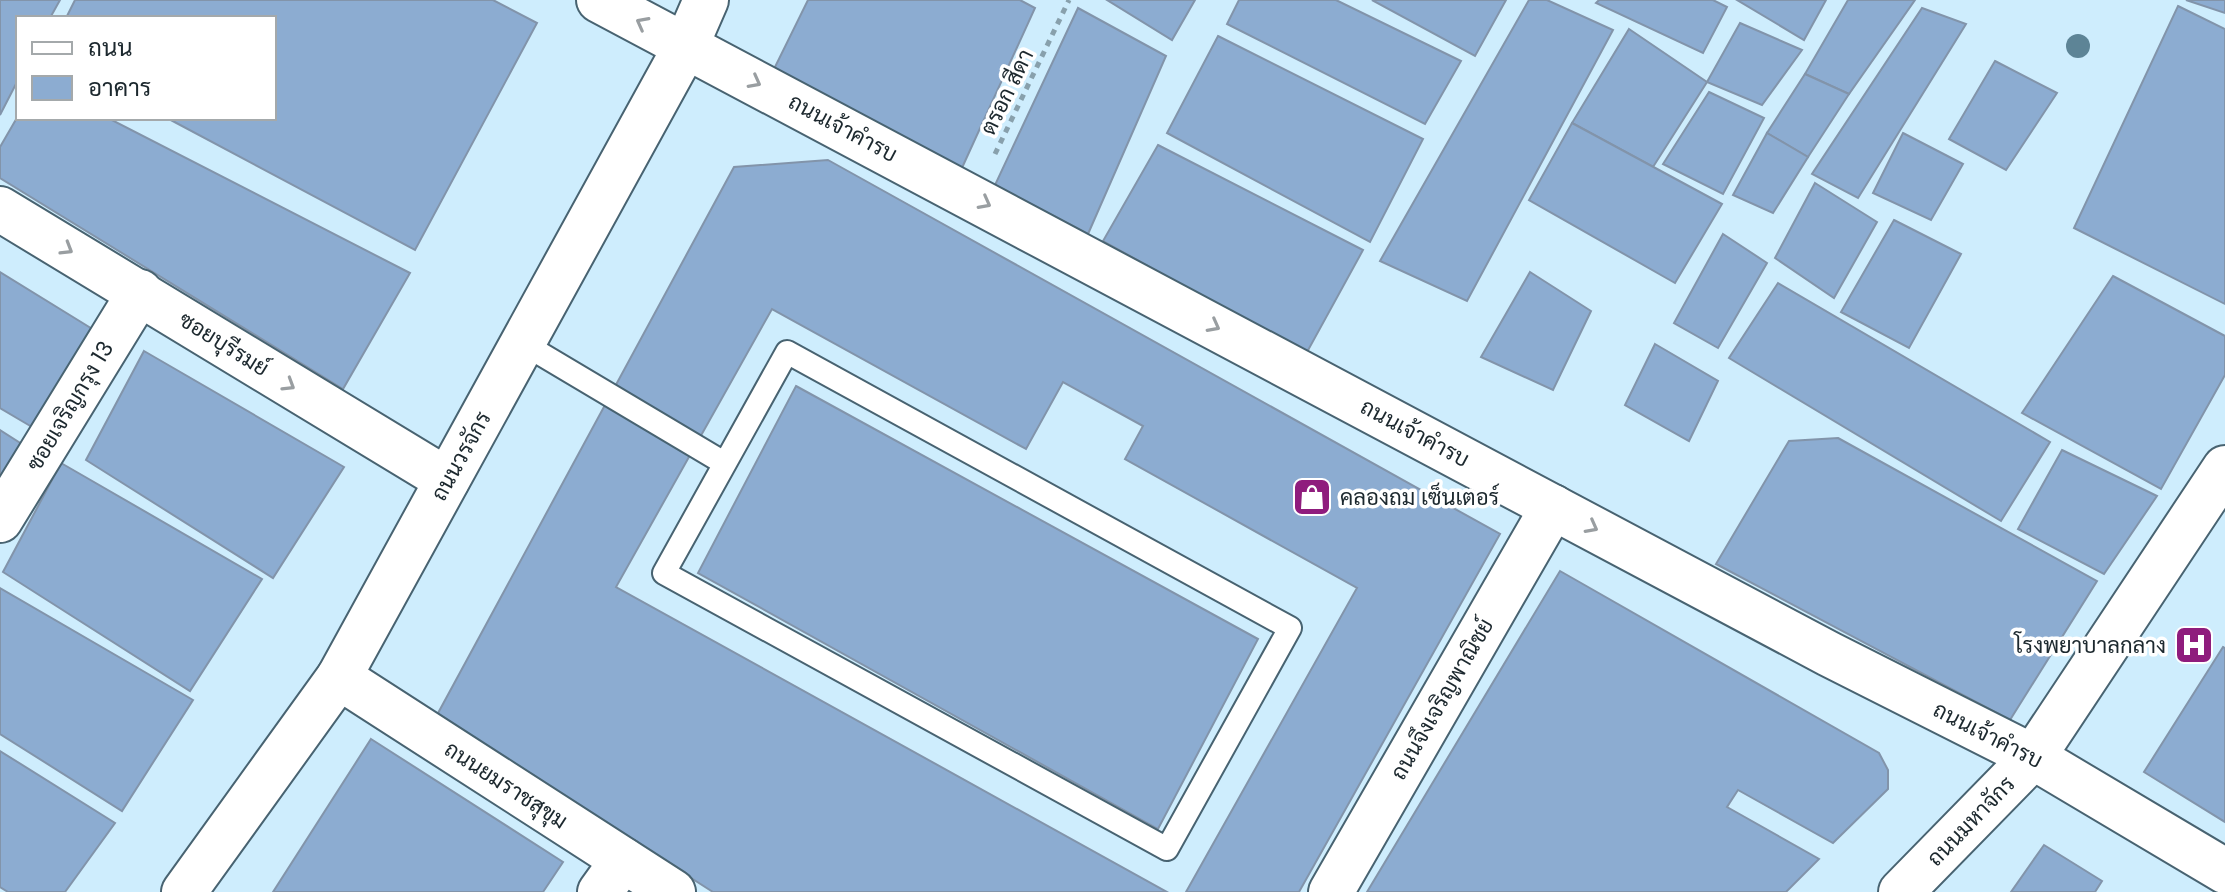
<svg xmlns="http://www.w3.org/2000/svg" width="2225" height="892" font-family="Poppins,Sarabun,sans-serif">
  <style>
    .building { fill: #8cacd1; stroke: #8294aa; stroke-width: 2 }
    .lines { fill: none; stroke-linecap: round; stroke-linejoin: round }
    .lane-casing { stroke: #486371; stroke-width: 26 }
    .street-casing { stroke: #486371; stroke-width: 48 }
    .secondary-casing { stroke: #486371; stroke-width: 48 }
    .path { stroke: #88a0ac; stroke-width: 5; stroke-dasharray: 6 6; stroke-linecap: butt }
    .lane { stroke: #fff; stroke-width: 22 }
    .street { stroke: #fff; stroke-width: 44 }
    .secondary { stroke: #fff; stroke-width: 44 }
    .tree { fill: #5d8496 }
    .oneway { stroke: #999ea1 }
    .labels { text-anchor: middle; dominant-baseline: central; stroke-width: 7; stroke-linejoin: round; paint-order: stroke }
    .street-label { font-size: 22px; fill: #1c282e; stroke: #fff }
    .poi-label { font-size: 22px; fill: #1c282e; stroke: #fff; text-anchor: start }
  </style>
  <rect width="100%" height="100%" fill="#ceedfd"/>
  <g class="building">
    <polygon points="0,0 60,0 50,18 18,18 18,80 0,115"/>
    <polygon points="75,0 493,0 537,23 415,250 167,118 274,118 274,18 66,18"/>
    <polygon points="808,0 1020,0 1035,8 961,170 773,71"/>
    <polygon points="1107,0 1195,0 1172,40"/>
    <polygon points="1239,0 1336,0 1461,61 1425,124 1227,24"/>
    <polygon points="1372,0 1506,0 1475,56"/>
    <polygon points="1529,0 1547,0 1613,30 1467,301 1380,261"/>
    <polygon points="1599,0 1713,0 1727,7 1703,53 1596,3"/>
    <polygon points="1737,0 1826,0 1804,40"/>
    <polygon points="1848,0 1915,0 1849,94 1805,74"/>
    <polygon points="2186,0 2225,0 2225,13"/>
    <polygon points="2178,6 2225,29 2225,304 2074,228"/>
    <polygon points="1078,8 1166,56 1088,234 995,185"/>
    <polygon points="1922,8 1966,24 1858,198 1812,174"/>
    <polygon points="1740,23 1802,50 1762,105 1707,82"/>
    <polygon points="1629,29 1707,82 1653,167 1572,123"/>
    <polygon points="1218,36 1423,139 1370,242 1167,133"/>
    <polygon points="1995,61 2057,93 2006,170 1949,139"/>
    <polygon points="1805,74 1849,94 1808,157 1767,133"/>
    <polygon points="1709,92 1764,118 1723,194 1663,164"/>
    <polygon points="18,116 18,118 108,118 410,273 343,389 0,178 0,147"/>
    <polygon points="1572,123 1722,204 1675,283 1529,200"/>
    <polygon points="1767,133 1808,157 1773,213 1733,195"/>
    <polygon points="1903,133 1963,164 1931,220 1873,193"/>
    <polygon points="1158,145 1363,250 1306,354 1103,241"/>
    <polygon points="828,160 1500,534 1299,892 1186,892 1357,588 1125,459 1143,426 1063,382 1026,449 772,309 616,587 1167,892 713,892 437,715 734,167"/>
    <polygon points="1815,183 1877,222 1834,298 1775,258"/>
    <polygon points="1894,220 1961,254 1909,348 1841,312"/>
    <polygon points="1723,234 1767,263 1718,348 1674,323"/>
    <polygon points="0,272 94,330 32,427 0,408"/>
    <polygon points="1530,272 1591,311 1553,390 1481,357"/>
    <polygon points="2113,276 2225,336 2225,375 2161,489 2022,413"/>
    <polygon points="1778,283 2050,442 2001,521 1729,358"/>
    <polygon points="1655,344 1718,381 1689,441 1625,405"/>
    <polygon points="144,351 344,467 273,578 86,460"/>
    <polygon points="796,386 1258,639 1158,829 698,573"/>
    <polygon points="0,430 25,446 0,484"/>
    <polygon points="1838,438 2097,581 2010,720 1716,564 1789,441"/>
    <polygon points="2062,450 2157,496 2104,574 2018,529"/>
    <polygon points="61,463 262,579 190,691 3,572"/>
    <polygon points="1560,571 1879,753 1888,770 1888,789 1833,843 1738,790 1727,807 1819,859 1786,892 1367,892"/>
    <polygon points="0,588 193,700 122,811 0,734"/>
    <polygon points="2223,647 2225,648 2225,822 2144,772"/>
    <polygon points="371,739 563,862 543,892 273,892"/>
    <polygon points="0,751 115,823 65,892 8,892 0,887"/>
    <polygon points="2044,845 2102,881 2095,892 2011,892"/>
  </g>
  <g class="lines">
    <defs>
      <g id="lane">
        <polyline points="524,344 724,463"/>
        <polygon points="787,352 1290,628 1167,849 664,573"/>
      </g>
      <g id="street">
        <polyline points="599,0 1829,654 2033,757 2225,871"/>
        <polyline points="0,209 447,480"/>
        <polyline points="0,520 140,292"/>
        <polyline points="339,677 673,892"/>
        <polyline points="600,892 623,860"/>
        <polyline points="1331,892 1553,507"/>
        <polyline points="1901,892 2033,757 2225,468"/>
      </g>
      <polyline id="secondary" points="184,892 339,677 686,46 706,0"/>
    </defs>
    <use href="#lane" class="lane-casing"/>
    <use href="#street" class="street-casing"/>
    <use href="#secondary" class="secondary-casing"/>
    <polyline class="path" points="995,154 1069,0"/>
    <use href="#lane" class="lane"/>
    <use href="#street" class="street"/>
    <use href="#secondary" class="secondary"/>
  </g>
  <circle class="tree" cx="2078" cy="46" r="12"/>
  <defs><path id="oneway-chevron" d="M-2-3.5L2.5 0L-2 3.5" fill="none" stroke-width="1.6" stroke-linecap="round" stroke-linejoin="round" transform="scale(2)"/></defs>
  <g class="oneway">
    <use href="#oneway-chevron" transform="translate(642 23) rotate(-152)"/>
    <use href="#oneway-chevron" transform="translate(755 82) rotate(28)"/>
    <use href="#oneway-chevron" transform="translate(985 203) rotate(28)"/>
    <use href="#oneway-chevron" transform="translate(67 249) rotate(31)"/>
    <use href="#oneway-chevron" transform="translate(1214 326) rotate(28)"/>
    <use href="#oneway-chevron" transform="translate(289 385) rotate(32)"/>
    <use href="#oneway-chevron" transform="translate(1592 527) rotate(28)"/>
  </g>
  <defs>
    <symbol id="shop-square" viewBox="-11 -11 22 22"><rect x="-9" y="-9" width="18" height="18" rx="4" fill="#8f1c7d" stroke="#fff"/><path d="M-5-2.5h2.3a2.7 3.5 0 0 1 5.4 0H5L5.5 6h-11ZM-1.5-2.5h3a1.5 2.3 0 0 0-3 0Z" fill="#fff"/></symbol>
    <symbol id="hospital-square" viewBox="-11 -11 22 22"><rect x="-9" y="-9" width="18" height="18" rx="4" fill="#8f1c7d" stroke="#fff"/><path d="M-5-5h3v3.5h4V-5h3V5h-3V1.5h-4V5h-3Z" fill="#fff"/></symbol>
  </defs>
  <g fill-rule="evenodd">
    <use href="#shop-square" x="1290" y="475" width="44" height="44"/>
    <use href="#hospital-square" x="2172" y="623" width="44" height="44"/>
  </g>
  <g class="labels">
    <g class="street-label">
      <text transform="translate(1007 92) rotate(-64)">ตรอก สีดา</text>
      <text transform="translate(843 128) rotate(28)">ถนนเจ้าคำรบ</text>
      <text transform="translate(224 344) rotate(32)">ซอยบุรีรมย์</text>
      <text transform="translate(70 406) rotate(-59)">ซอยเจริญกรุง 13</text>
      <text transform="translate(1415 433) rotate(28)">ถนนเจ้าคำรบ</text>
      <text transform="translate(461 456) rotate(-61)">ถนนวรจักร</text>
      <text transform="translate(1442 699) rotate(-60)">ถนนจึงเจริญพาณิชย์</text>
      <text transform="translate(1988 735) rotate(27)">ถนนเจ้าคำรบ</text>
      <text transform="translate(506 785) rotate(33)">ถนนยมราชสุขุม</text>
      <text transform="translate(1971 821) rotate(-46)">ถนนมหาจักร</text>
    </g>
    <g class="poi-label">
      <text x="1340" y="497">คลองถม เซ็นเตอร์</text>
      <text x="2166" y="645" text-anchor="end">โรงพยาบาลกลาง</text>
    </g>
  </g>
  <rect x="16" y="16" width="260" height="104" fill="#ffffff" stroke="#a4a9ab" stroke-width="2"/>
  <rect x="32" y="42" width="40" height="12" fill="#ffffff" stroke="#a4a9ab" stroke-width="2"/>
  <text x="88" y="56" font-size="24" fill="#1c282e">ถนน</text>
  <rect x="32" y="76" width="40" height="24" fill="#8cacd1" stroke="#a4a9ab" stroke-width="2"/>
  <text x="88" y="96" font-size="24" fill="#1c282e">อาคาร</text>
</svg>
